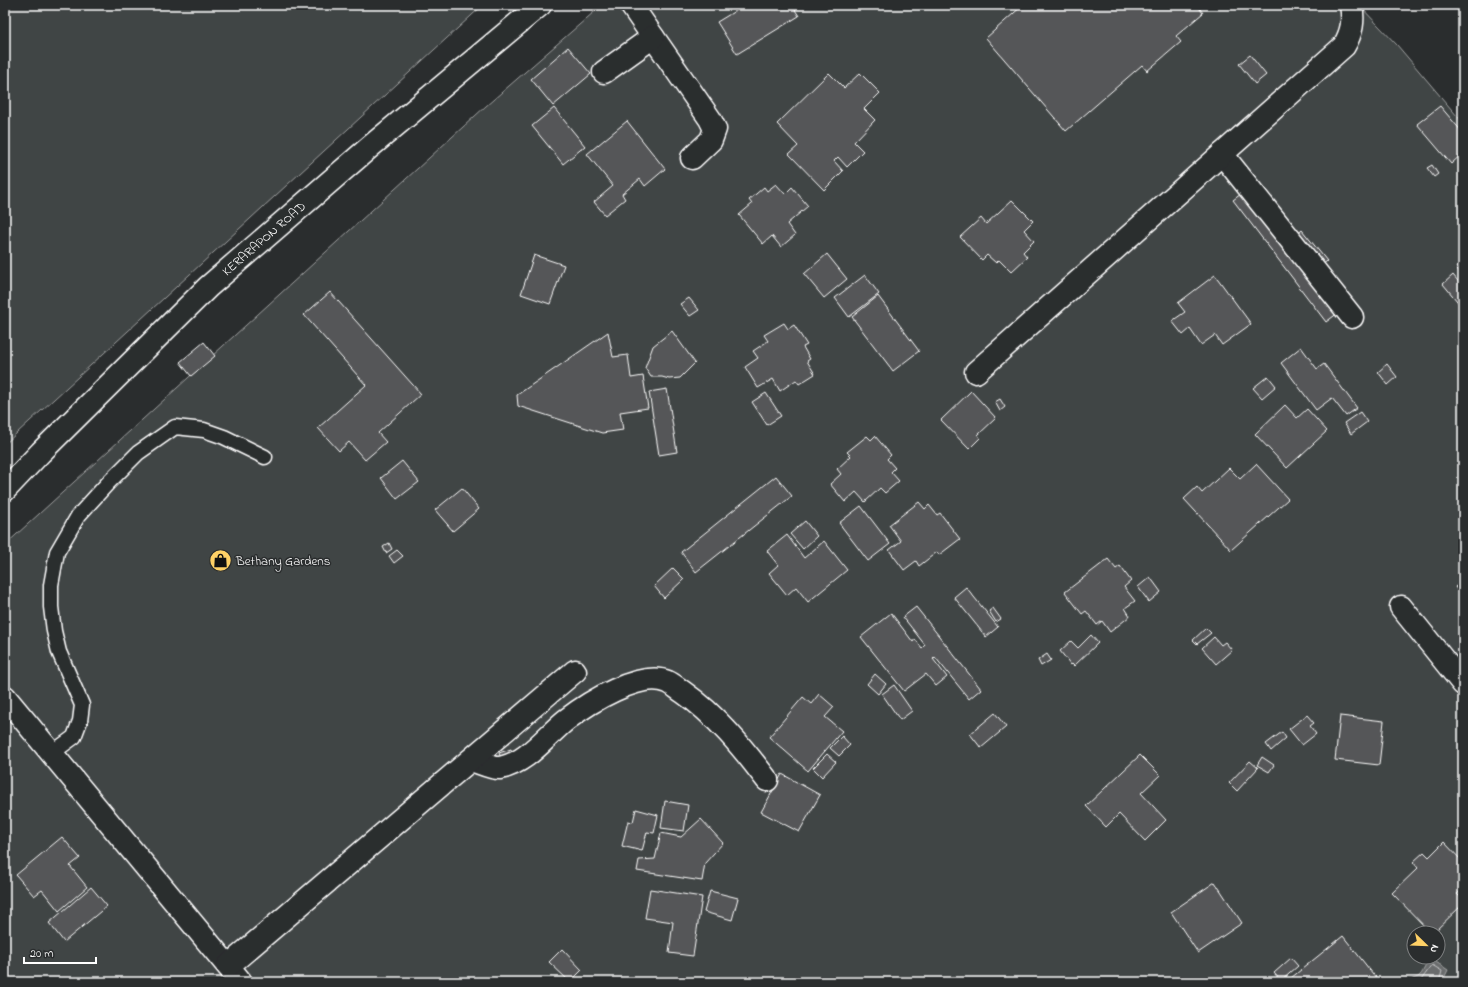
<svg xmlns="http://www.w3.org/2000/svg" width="1468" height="987" font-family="'Indie Flower',sans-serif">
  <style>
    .green { fill: #414445; stroke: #a0a2a2; fill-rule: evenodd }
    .water { fill: #6a6c6d; stroke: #a6a7a7 }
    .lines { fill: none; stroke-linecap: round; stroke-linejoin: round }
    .shore { stroke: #c3c4c5; stroke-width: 1 }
    .building { fill: #555758; stroke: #fff }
    .lane-casing { stroke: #fff; stroke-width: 17 }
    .street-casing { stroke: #fff; stroke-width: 25 }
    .lane { stroke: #2a2d2e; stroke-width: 14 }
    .street { stroke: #2a2d2e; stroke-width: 22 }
    .labels { text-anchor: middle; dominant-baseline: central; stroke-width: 3; stroke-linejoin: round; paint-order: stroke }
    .street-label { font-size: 13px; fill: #fff; stroke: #2a2d2e }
    .poi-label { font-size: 13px; fill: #fff; stroke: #2a2d2e; text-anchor: start }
  </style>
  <rect width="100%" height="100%" fill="#2a2d2e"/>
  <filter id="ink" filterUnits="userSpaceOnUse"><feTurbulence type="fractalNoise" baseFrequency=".025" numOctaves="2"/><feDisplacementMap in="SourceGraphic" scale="8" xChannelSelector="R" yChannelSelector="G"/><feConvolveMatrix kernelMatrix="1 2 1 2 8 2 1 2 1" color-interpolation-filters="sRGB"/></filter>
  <g filter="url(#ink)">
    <g class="green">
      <polygon points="5,5 483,5 5,444"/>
      <path d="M602 5H1359L1397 45 1463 123V982H5V545L486 106ZM1414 933H1438V957H1414Z"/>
    </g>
    <path class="water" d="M1430 961 1436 962 1448 970 1442 982H1405C1409 980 1414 979 1418 977 1424 973 1424 965 1430 961Z"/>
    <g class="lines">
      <polyline class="shore" points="1416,982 1421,980 1432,965 1442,971 1439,982"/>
    </g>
    <g class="building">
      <polygon points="745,5 792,5 799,16 737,54 717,22"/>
      <polygon points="1023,5 1197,5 1203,13 1176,36 1181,42 1147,71 1142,65 1066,131 986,38"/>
      <polygon points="568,47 591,74 553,106 531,79"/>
      <polygon points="1250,55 1266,75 1255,84 1239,64"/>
      <polygon points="829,73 844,88 860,73 880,93 864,109 875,120 854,142 863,151 847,167 838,157 834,161 843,171 824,190 789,154 798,146 777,124"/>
      <polygon points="1440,106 1463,133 1463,153 1451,164 1417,124"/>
      <polygon points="554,108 585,146 563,164 532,126"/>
      <polygon points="627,121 665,169 645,186 640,179 622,194 625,199 605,215 594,202 613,186 587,154"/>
      <polygon points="1432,165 1438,174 1434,177 1427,168"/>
      <polygon points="776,184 785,194 792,187 808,206 787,224 795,235 781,247 772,236 763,244 739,215 752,204 749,200 764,187 767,191"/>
      <polygon points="1249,188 1342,310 1326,322 1233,200"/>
      <polygon points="1012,200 1033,221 1024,230 1034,241 1023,252 1027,257 1011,272 999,260 996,263 987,255 982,260 960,237 981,218 986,224"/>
      <polygon points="1302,230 1327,261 1317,269 1292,239"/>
      <polygon points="827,254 847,279 824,298 804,274"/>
      <polygon points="534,255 564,265 550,304 521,294"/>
      <polygon points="1463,262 1463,277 1456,267"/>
      <polygon points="865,275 879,294 849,317 835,298"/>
      <polygon points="1215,275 1251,324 1222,345 1215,335 1201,345 1190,329 1183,335 1172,321 1185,312 1178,303"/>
      <polygon points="1453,275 1463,287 1462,307 1443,284"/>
      <polygon points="330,292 421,394 378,433 386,442 365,460 349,442 339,451 318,428 366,385 304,315"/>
      <polygon points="878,296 919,351 893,371 852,317"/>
      <polygon points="689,298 699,310 690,316 680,304"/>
      <polygon points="784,323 788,329 794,325 807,345 803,347 810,359 807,361 815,374 799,384 796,380 780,391 773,379 758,388 745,367 758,358 753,351 768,341 764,335"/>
      <polygon points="672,331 695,363 680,378 669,379 662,377 651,377 645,368 653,346"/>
      <polygon points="608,332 613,357 628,355 631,378 643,376 648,408 620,412 623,430 602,433 518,406 517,395"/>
      <polygon points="204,342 215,356 191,376 180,362"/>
      <polygon points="1301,347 1317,369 1324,364 1357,408 1346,416 1332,398 1316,410 1281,363"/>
      <polygon points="1387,364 1397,377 1388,385 1378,372"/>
      <polygon points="1268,376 1276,386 1262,398 1253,388"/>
      <polygon points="667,389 677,452 659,455 649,392"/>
      <polygon points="971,391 996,418 978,435 980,438 969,449 941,420"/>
      <polygon points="766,393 781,416 767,425 752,402"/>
      <polygon points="1000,399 1005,407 1000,411 995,402"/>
      <polygon points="1285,405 1297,418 1307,409 1327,431 1287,468 1255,434"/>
      <polygon points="1360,412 1367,422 1351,434 1344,423"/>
      <polygon points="867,436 871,440 875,436 891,455 887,459 895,468 891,472 899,481 885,493 880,488 865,502 856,492 845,502 830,484 841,474 837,469 851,456 847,452"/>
      <polygon points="402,461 419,482 397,499 381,478"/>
      <polygon points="1256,464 1288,499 1231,550 1184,499 1197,487 1202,493 1229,468 1240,479"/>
      <polygon points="776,476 792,496 696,572 681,552"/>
      <polygon points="462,488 479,509 453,531 435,510"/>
      <polygon points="919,502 925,509 929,505 937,515 940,513 960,539 939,555 937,552 919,566 916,561 904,570 889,550 901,541 889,525"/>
      <polygon points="861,506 890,544 868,561 839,523"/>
      <polygon points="805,521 817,536 803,549 790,534"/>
      <polygon points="787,535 804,558 824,541 847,570 808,602 796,587 787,595 769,573 778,565 767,551"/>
      <polygon points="389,543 392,549 386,553 383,547"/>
      <polygon points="1463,546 1463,557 1458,550"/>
      <polygon points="397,550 403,556 394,563 389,556"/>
      <polygon points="1108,559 1116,569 1120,566 1131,581 1124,587 1135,601 1125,608 1130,616 1110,632 1102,621 1097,625 1086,611 1082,614 1065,592"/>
      <polygon points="673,568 684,579 664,598 654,586"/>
      <polygon points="1150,577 1161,592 1149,602 1138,587"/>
      <polygon points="1463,581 1463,597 1455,587"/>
      <polygon points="966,587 998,627 986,637 954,597"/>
      <polygon points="916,607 981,689 969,699 935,657 933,659 947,677 936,686 926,674 904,691 861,637 891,613 913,642 915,639 922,648 925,645 903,617"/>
      <polygon points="993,608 1001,619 996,622 989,611"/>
      <polygon points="1206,628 1211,633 1197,644 1193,640"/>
      <polygon points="1091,635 1098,643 1074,666 1072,664 1071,665 1060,651 1071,641 1078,648"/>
      <polygon points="1214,637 1221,645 1225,642 1232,650 1216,664 1202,648"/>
      <polygon points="1047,654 1051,660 1041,666 1038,660"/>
      <polygon points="875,674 886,684 878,694 867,684"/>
      <polygon points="894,685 912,711 900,720 882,694"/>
      <polygon points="819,694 834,707 825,717 842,731 808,771 769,737 803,697 811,704"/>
      <polygon points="995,713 1006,727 981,748 970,734"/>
      <polygon points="1307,715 1314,723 1310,726 1316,734 1302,745 1289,729"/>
      <polygon points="1340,716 1384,721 1379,765 1335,760"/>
      <polygon points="1282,732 1286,738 1271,751 1266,744"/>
      <polygon points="842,736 850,745 839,756 830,748"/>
      <polygon points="511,749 513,756 502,760 499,753"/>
      <polygon points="827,754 836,762 822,777 813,768"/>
      <polygon points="1140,755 1160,775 1141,793 1166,820 1145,841 1119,814 1106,827 1086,806"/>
      <polygon points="1262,757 1274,765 1269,772 1257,765"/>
      <polygon points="1250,761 1258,768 1237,791 1229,783"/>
      <polygon points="782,774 820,795 799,832 761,812"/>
      <polygon points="665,801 688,805 684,831 661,828"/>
      <polygon points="636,809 658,815 654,833 647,832 642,851 622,846 628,821 633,822"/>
      <polygon points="701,819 723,843 705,863 702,881 637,871 639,860 655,859 661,833 681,837"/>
      <polygon points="62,837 80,858 70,866 87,887 59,911 42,890 34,896 16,875"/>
      <polygon points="1444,842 1463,862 1463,889 1457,894 1463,900 1463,904 1433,933 1431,933 1392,893 1418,868 1413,862 1424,852 1429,857"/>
      <polygon points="1215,882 1242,923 1198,953 1171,912"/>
      <polygon points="91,887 107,906 64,942 49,923"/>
      <polygon points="650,889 702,897 693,956 669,953 673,922 645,918"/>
      <polygon points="710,891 738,898 732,920 704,912"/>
      <polygon points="1343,936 1377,979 1373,982 1286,982"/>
      <polygon points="562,949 582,970 570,982 549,962"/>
      <polygon points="1291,958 1298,966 1281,981 1274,973"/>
    </g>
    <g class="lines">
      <defs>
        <polyline id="lane" points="52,753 74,737 80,721 82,705 59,652 54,631 51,607 51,585 57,552 78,516 108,483 138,453 175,427 204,430 224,437 265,457"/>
        <g id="street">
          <polyline points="631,5 710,119 715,129 711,140 692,158"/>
          <polyline points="604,72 653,37"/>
          <polyline points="1222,154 1352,317"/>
          <path d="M976 372 1344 46C1352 32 1354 21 1351 5"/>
          <path id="s1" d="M5 490 41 452 208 287 371 146 540 5"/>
          <polyline points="1401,607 1463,684"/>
          <polyline points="5,697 241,982"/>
          <path d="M471 760C479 762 492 769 500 768 527 763 546 736 566 720 588 703 640 670 668 682 673 684 678 689 683 692 716 715 743 748 767 780"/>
          <polyline points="228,966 575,671"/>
        </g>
      </defs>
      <use href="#lane" class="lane-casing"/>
      <use href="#street" class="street-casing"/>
      <use href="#lane" class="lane"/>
      <use href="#street" class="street"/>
    </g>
  </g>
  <defs>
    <symbol id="shop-disc" viewBox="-11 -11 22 22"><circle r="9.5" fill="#ffd166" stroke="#2a2d2e"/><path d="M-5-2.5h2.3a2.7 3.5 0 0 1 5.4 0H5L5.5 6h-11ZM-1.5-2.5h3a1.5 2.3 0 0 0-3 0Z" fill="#111"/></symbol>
  </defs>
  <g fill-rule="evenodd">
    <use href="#shop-disc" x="208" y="548" width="25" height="25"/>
  </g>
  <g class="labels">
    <g class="street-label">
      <text stroke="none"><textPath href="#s1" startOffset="361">KERARAPON ROAD</textPath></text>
    </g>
    <g class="poi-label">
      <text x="236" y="561">Bethany Gardens</text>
    </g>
  </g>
  <rect width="1468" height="987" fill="none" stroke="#2a2d2e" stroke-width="20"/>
  <rect x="10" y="10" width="1448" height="967" fill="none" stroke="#fff" stroke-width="1.5" filter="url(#ink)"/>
  <g transform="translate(1426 945) rotate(113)"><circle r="19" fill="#2a2d2e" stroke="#7f8182"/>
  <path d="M0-3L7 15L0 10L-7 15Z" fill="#ffd166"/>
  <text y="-6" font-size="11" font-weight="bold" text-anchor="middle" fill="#ffffff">N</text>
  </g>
  <path d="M24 957v6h72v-6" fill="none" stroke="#ffffff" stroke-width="2"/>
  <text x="30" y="957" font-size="12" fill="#ffffff" stroke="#2a2d2e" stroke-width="3" paint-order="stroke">20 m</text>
</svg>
